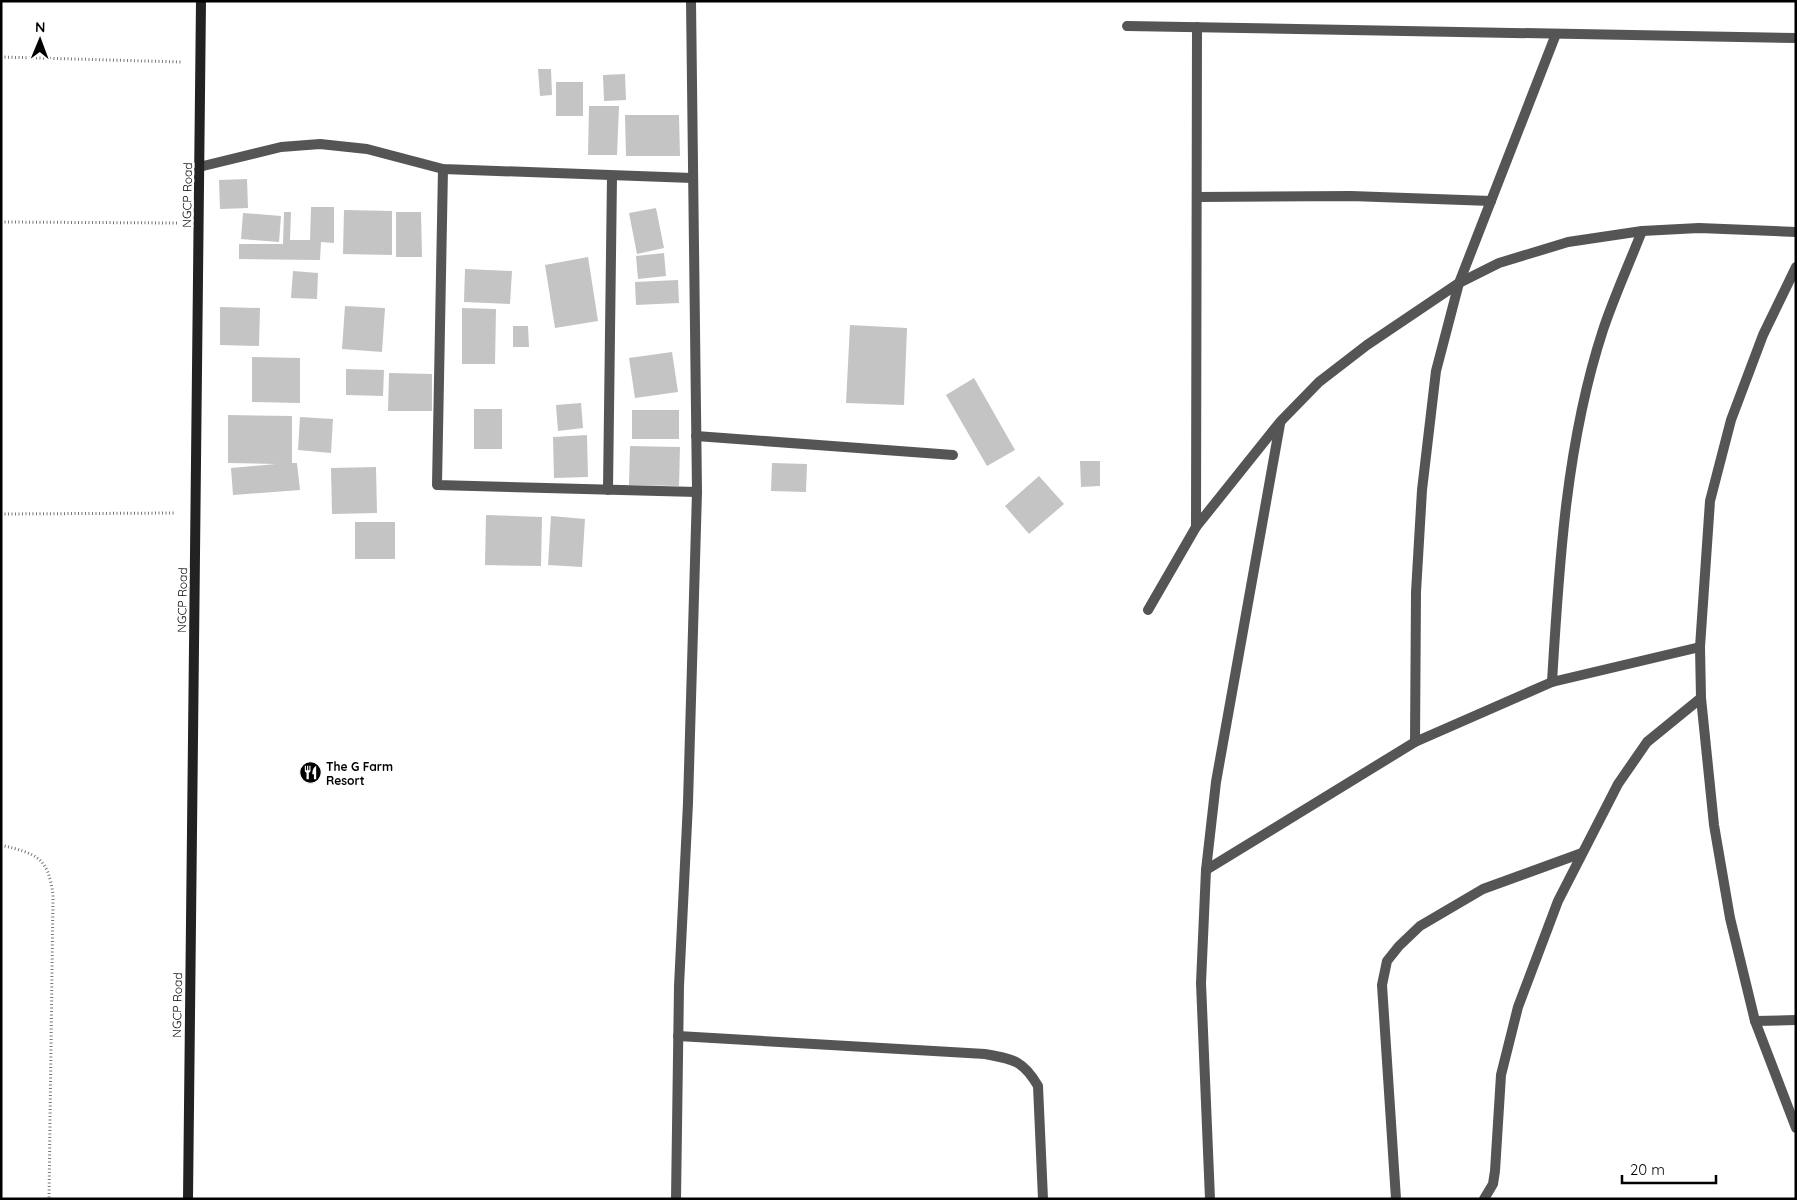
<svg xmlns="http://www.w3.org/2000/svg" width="1797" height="1200" font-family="Quicksand,sans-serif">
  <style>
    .building { fill: #c4c4c4 }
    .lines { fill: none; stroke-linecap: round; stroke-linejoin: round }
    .path { stroke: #777; stroke-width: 3; stroke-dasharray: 1 2.5; stroke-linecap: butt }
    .lane { stroke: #555; stroke-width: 10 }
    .street { stroke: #555; stroke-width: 10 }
    .secondary { stroke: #222; stroke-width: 10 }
    .labels { text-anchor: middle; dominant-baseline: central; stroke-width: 5; stroke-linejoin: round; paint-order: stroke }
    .street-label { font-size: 12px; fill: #000; stroke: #fff }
    .poi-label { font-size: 12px; font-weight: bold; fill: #000; stroke: #fff; text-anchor: start }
  </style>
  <rect width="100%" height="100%" fill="#fff"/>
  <g class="building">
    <polygon points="538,69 551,69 552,95 540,96"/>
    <polygon points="625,74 626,100 604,101 603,75"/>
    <rect x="556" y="82" width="27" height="34"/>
    <polygon points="589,106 619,106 617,155 588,155"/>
    <polygon points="625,115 679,115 680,156 626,156"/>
    <polygon points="247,179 248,208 220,209 219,180"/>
    <polygon points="311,207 334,207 334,243 321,242 320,260 239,259 239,244 283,244 284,212 291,212 290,240 310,240"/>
    <polygon points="656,208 664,248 637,254 629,213"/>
    <polygon points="344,210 392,211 392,255 343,254"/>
    <polygon points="396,212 421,212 422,257 396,257"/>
    <polygon points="243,213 281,216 279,242 241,239"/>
    <polygon points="664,253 666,276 638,279 636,256"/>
    <polygon points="588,257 598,321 555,328 545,265"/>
    <polygon points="465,269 512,271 510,304 464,302"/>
    <polygon points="293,271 318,273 317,299 291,298"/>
    <polygon points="678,280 679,303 636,305 635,282"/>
    <polygon points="345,306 385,308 382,352 342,349"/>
    <polygon points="220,307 260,308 259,346 220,345"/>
    <polygon points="462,308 496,309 495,364 462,364"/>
    <polygon points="850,325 907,328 904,405 846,403"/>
    <polygon points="513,326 528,326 529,347 513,347"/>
    <polygon points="672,352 678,392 635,398 629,358"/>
    <polygon points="252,357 300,358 300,403 252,402"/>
    <polygon points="346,369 384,370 383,396 346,395"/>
    <polygon points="389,373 432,374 432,411 388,411"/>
    <polygon points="974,378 1015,450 987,466 946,395"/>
    <polygon points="581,403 583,428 558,431 556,405"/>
    <rect x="474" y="409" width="28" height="40"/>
    <rect x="632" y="410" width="47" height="29"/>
    <polygon points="228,415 292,416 292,463 297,463 300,490 233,495 231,468 276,464 228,463"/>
    <polygon points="300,417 333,419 331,453 298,450"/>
    <polygon points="587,435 588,477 554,478 553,437"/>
    <polygon points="630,446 680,447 679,486 629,485"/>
    <polygon points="1080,461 1100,461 1100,486 1081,487"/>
    <polygon points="772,463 807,464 806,492 771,491"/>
    <polygon points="376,467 377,513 332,514 331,468"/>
    <polygon points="1039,476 1064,504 1029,534 1005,506"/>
    <polygon points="486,515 542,517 541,566 485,565"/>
    <polygon points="551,516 585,519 582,567 548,565"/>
    <rect x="355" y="522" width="40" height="37"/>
  </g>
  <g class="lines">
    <g class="path">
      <polyline points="1,57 181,62"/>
      <polyline points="1,222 178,223"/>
      <polyline points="1,514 175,513"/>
      <path d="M1 845C36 854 48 856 53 895L49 1199"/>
    </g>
    <path class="lane" d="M678 1036 985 1054C1013 1059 1023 1060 1038 1086L1043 1199"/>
    <g class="street">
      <polyline points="1127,26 1796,38"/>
      <polyline points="199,167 281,147 320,144 367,149 443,169 692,178"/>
      <polyline points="443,169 437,485 697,492"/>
      <polyline points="1197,197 1351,196 1491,201"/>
      <polyline points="1796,267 1763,335 1731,420 1710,501 1700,647 1701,698 1714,825 1730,918 1755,1021 1796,1128"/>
      <polyline points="696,436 953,455"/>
      <polyline points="608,490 612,176"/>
      <polyline points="1196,527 1197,27"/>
      <polyline points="1148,610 1196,527 1280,422 1319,382 1367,345 1459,283 1499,263 1568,242 1642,231 1699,228 1796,232"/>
      <path d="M1552 682C1559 565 1566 443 1603 330 1614 297 1629 264 1642 231"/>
      <polyline points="1415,742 1416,592 1422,490 1436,371 1459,283 1556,34"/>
      <polyline points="1206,870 1415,742 1552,682 1700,647"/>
      <polyline points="1755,1021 1796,1020"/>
      <polyline points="676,1199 679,986 688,803 697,492 691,1"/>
      <polyline points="1210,1199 1201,983 1206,870 1216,782 1280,424"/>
      <polyline points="1396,1199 1382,985 1387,961 1399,946 1420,926 1483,889 1582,853"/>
      <polyline points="1484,1199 1493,1184 1495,1171 1501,1075 1518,1007 1558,901 1618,784 1647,742 1701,698"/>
    </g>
    <polyline class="secondary" points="188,1199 201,1"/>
  </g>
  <defs>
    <symbol id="restaurant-disc" viewBox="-11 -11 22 22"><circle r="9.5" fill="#000" stroke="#fff"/><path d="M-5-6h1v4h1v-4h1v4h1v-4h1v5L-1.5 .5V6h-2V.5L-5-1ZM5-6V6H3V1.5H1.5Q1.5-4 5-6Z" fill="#fff"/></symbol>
  </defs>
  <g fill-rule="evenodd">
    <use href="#restaurant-disc" x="298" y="760" width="25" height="25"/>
  </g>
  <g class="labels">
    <g class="street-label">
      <text transform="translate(187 195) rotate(-89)">NGCP Road</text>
      <text transform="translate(182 600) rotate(-89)">NGCP Road</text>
      <text transform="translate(177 1005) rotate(-89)">NGCP Road</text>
    </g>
    <g class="poi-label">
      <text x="326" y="766">The G Farm<tspan x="326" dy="14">Resort</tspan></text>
    </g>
  </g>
  <rect width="1797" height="1200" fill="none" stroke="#000000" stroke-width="5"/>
  <g transform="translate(40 40) rotate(1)" stroke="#ffffff" stroke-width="4" paint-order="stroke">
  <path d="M0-4L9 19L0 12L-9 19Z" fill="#000000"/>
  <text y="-8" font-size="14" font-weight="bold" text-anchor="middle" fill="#000000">N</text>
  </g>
  <path d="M1622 1175v8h94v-8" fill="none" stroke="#000000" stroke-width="2.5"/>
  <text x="1630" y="1175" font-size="15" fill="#000000" stroke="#ffffff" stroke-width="4" paint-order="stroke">20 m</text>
</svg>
